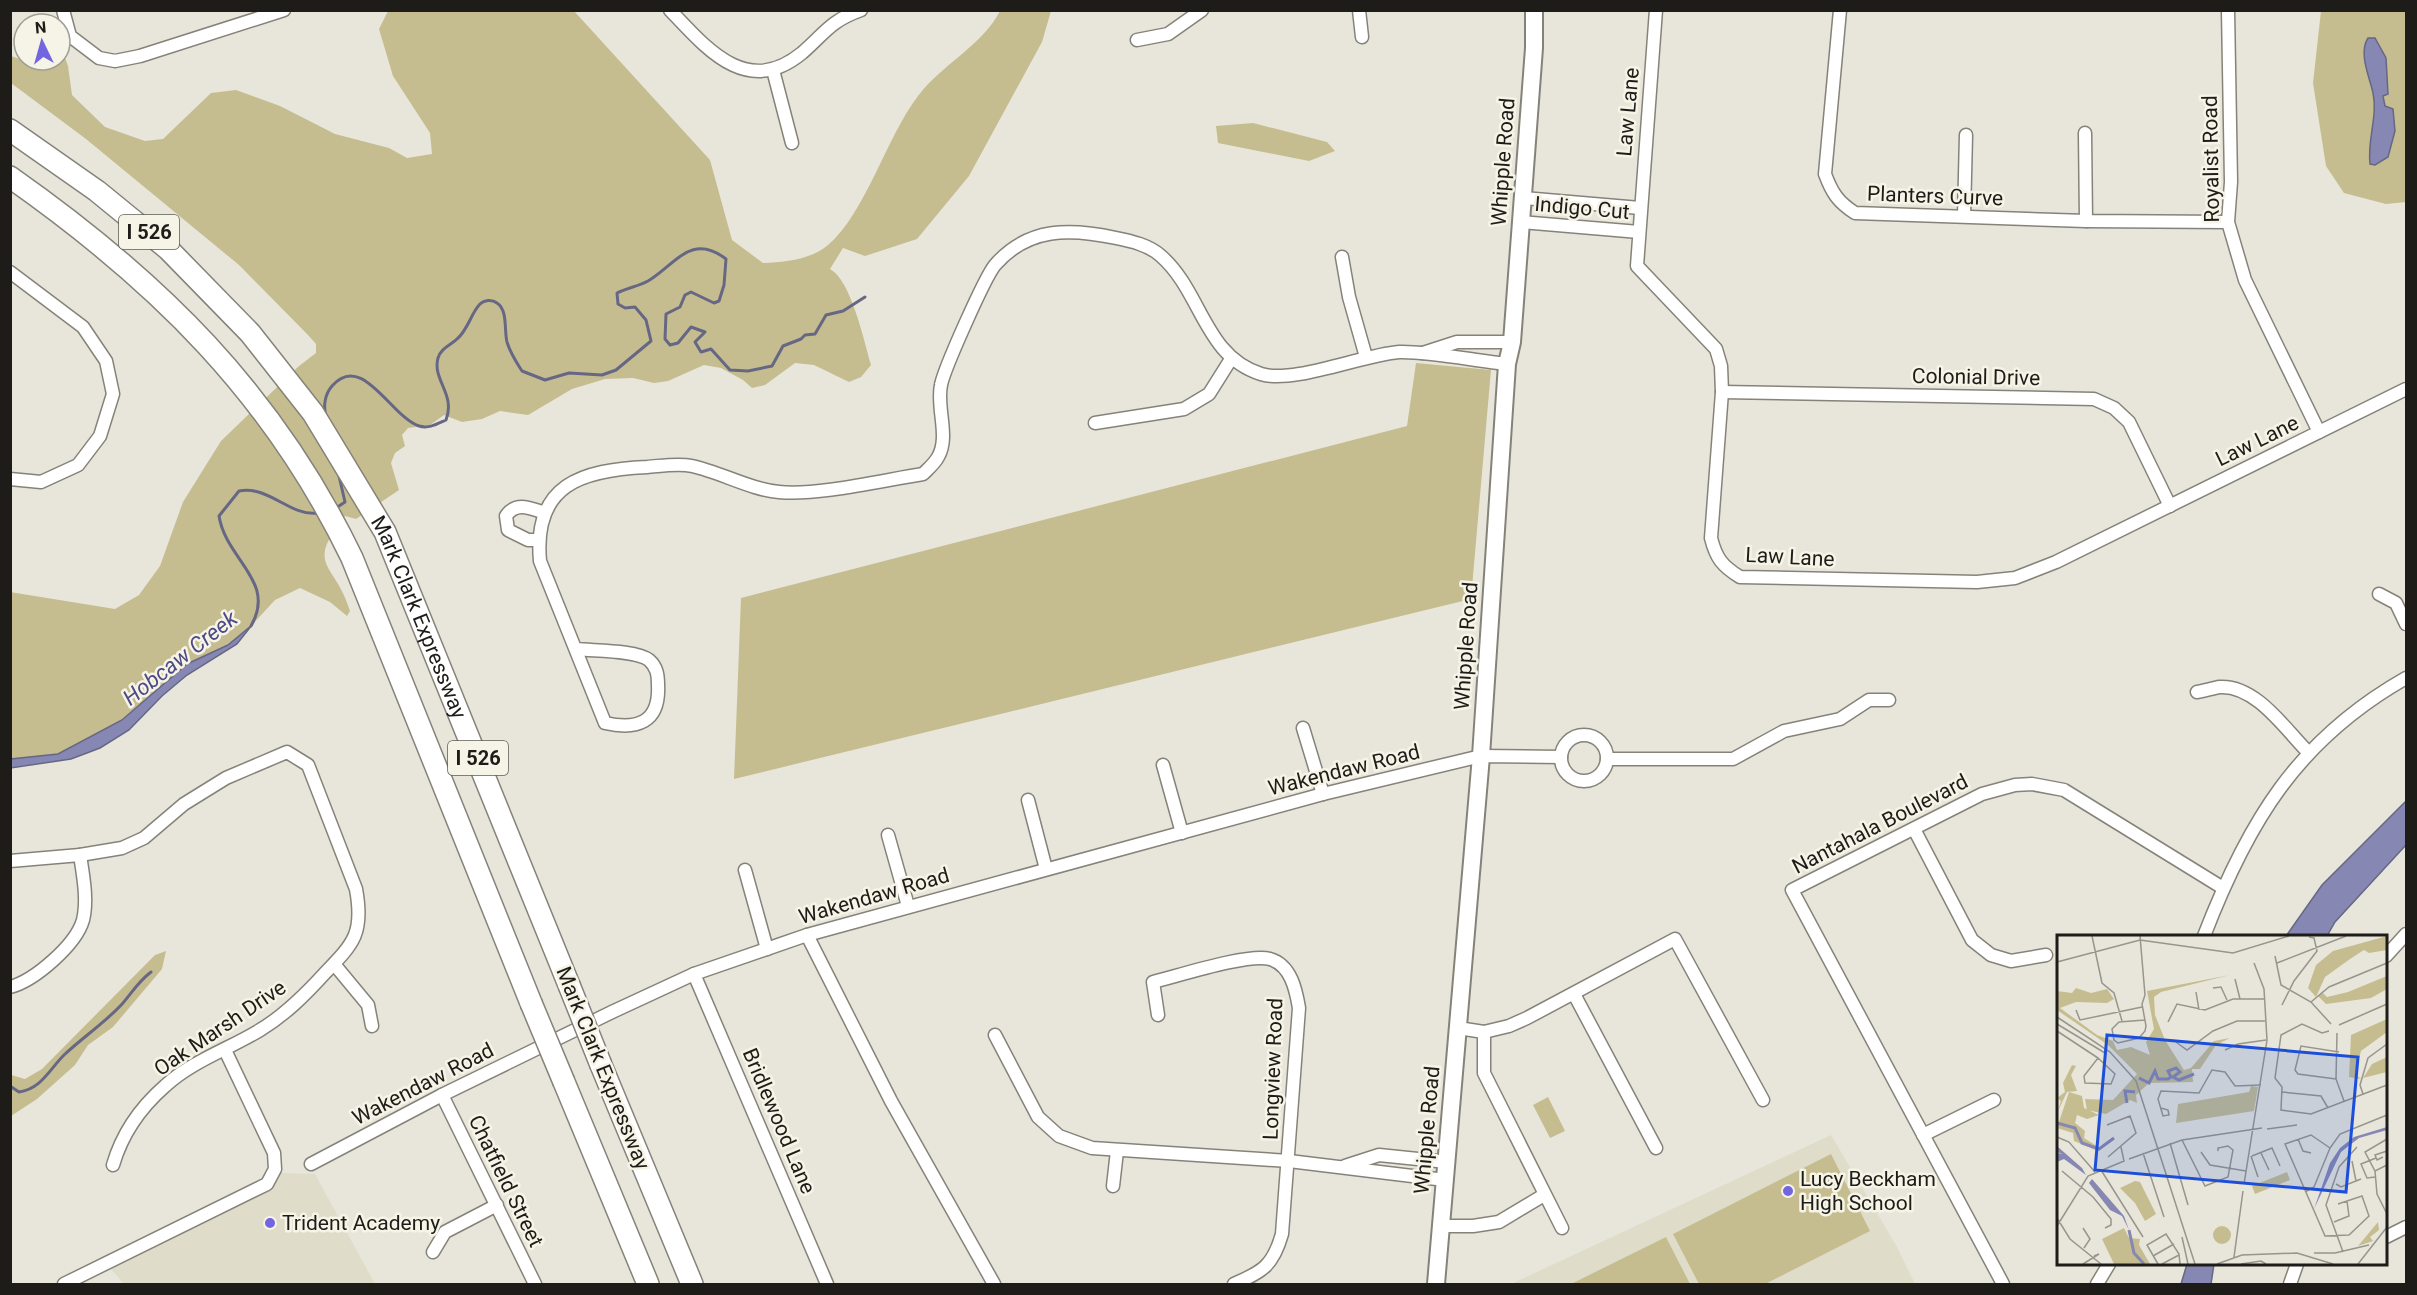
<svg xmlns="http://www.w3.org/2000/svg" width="2417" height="1295" font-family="Roboto,sans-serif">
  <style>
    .built { fill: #dfdcc9 }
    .green { fill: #c5bd90 }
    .water { fill: #8687b2; stroke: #666784; stroke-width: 1.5 }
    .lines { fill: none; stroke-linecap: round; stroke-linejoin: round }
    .stream { stroke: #666784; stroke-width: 3 }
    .minor-casing { stroke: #858379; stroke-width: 15 }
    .secondary-casing { stroke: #858379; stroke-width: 20 }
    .motorway-casing { stroke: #858379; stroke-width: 24 }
    .minor { stroke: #fff; stroke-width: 12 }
    .secondary { stroke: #fff; stroke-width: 16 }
    .motorway { stroke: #fff; stroke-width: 21 }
    .motorway-bridge-casing { stroke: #858379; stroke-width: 24; stroke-linecap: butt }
    .motorway-bridge { stroke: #fff; stroke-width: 21 }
    .poi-dot { fill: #7265e0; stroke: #f6f4e7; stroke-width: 2 }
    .labels { text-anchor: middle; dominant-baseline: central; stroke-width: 5; stroke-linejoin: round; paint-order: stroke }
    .shield { fill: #f6f4e7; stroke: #5e5d56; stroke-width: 1.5 }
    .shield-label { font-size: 20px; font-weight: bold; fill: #1d1c18 }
    .street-label { font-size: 21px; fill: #1d1c18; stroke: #f6f4e7 }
    .poi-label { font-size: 21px; fill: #1d1c18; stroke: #f6f4e7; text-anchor: start }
    .water-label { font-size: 22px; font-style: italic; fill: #4d4a85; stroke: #f6f4e7 }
    .inset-river { fill: none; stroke: #8687b2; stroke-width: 3 }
    .inset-road { fill: none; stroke: #97958c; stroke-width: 1.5 }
    .view { fill: #1d4ed8; fill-opacity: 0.15; stroke: #1d4ed8; stroke-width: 3 }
    .inset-edge { fill: none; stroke: #1d1c18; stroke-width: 3 }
  </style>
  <rect width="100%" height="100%" fill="#e8e6da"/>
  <g class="built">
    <polygon points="1831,1135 1897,1247 1915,1284 1511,1284"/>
    <polygon points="281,1173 315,1174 375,1284 124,1284 111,1269 272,1185"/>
  </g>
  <g class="green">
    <path d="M388 11H574L710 160 732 240 763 263C785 262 810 260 828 245 865 214 887 136 918 96 942 64 982 46 1000 11H1051L1042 42 969 176 917 239 865 256 843 248 830 269C851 280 864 341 871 365L861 377 849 382 814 365 795 363 765 385 752 388 743 380 721 368 704 365 668 381 654 383 633 378 605 379 572 389 528 415 500 411 482 419 462 422 444 415 430 425 408 428 402 435 405 446 395 453 391 463 399 490 356 519 345 516C304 568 335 561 350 611L347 616 330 602 300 588 275 600 252 625 228 645 187 664 122 720 58 754 11 759 10 592 115 609 139 595 160 566 183 502 221 441 299 366 316 353V344L308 335 239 265 86 139 11 83V56L35 64 40 60H60V53L63 52 68 66 72 95 105 127 145 141 163 139 211 93 236 90 280 106 335 134 389 148 407 158 432 154 430 133 393 76 379 29Z"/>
    <polygon points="2321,11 2406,11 2406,202 2386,204 2344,193 2326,166 2313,83"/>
    <polygon points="1253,123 1327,142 1335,151 1309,161 1218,143 1216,126"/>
    <polygon points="1416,363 1491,370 1471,599 734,779 741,598 1407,426"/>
    <polygon points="166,951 162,969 113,1027 88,1045 75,1065 37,1099 11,1116 11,1075 25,1079 42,1069 155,955"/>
    <polygon points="1548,1097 1565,1131 1550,1138 1533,1105"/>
    <polygon points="1831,1154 1870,1231 1765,1284 1699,1284 1673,1234"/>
    <polygon points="1666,1237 1690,1284 1571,1284"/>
  </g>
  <g class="water">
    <path d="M2368 38H2375L2386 58 2388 94 2383 96 2385 106 2393 109 2395 131 2388 157 2375 165 2370 164C2367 140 2378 116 2373 93 2370 78 2358 53 2368 38Z"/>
    <polygon points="252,625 237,644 187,675 162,696 129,730 100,748 71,759 11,768 11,759 58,754 122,720 187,664 228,645"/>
    <polygon points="2406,801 2406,845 2335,922 2327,936 2286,936 2322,885"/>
    <polygon points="2187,1264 2214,1264 2211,1284 2181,1284"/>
  </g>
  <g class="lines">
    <g class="stream">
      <path d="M326 416C323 406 325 394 332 386 362 351 391 417 419 426 429 429 437 424 446 420 456 394 432 380 438 358 441 348 451 345 457 339 468 330 471 313 480 304 484 300 492 299 497 303 508 310 504 331 507 342 510 352 516 362 522 371L545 380 569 373 602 375 616 370 651 341 646 320 635 307 625 308 618 304 617 293C627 288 639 286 648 281 675 265 691 232 726 259L724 285 719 301 714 303 691 292 685 295 680 307 666 314 665 339 670 345 678 343 691 327 705 332 695 342 701 352 711 349 730 370 748 371 772 366 783 346 801 339 805 335 815 334 826 315 843 311 865 297"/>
      <polyline points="336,508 345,502 339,476"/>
      <path d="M251 626C277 581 226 560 219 516L239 491C269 485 290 517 318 513"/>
      <path d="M10 1086 19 1092C41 1089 49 1070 64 1055 83 1037 106 1022 123 1003 133 991 139 981 151 972"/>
    </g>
    <defs>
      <g id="minor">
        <polyline points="63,10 70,36 99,58 115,61 140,56 284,10"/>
        <path d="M670 10C707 49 747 98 802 53 825 33 830 21 861 10"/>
        <polyline points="1359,10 1362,37"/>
        <path d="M1656 10 1637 266 1716 349 1721 366 1722 392 1711 538C1716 558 1722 566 1740 577L1977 582 2015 578 2056 562 2406 389"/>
        <path d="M1840 10 1825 174C1832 193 1838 202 1855 213L2086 221 2228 222"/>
        <polyline points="2228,10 2231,182 2228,222 2245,280 2319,432"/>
        <polyline points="1137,40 1168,34 1202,10"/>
        <polyline points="773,70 792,143"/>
        <polyline points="2085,133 2086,221"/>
        <polyline points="1523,198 1640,208"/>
        <polyline points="1964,216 1966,135"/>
        <polyline points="1521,222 1639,232"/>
        <polyline points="1342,257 1349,297 1366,357"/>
        <polyline points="10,272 83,327 106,361 113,394 100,436 78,465 41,482 10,479"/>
        <polyline points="1423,353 1457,342 1512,342"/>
        <polyline points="1722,392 2094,399 2114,408 2129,422 2170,506"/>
        <polyline points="1095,423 1184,409 1209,394 1231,359"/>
        <path d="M538 540H528L508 530 506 516C516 501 530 508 545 513"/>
        <polyline points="2379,594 2396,603 2406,624"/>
        <path d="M577 649C594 651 636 650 649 660 657 667 658 675 658 685 660 723 637 730 605 723L540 561C533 484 582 470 647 467 661 466 678 463 692 466 720 472 752 490 779 492 817 496 884 480 923 474 928 469 935 463 938 457 950 437 936 407 941 385 944 369 985 277 995 265 1028 227 1070 228 1116 238 1131 241 1149 245 1161 256 1202 292 1204 356 1261 374 1293 384 1362 355 1399 352 1429 351 1476 361 1507 364"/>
        <path d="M2197 692C2204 691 2213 688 2220 687 2256 685 2285 729 2308 752"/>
        <polyline points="1303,728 1323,794"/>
        <circle cx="1584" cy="758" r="23"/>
        <polyline points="1607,759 1733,759 1784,731 1840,719 1869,700 1889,700"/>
        <polyline points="1163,765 1182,833"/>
        <polyline points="1028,800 1046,869"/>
        <polyline points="1914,829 1972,940 1991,955 2011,961 2046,955"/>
        <polyline points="888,835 908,906"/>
        <path d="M80 855 122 848 144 838 184 804 226 778 287 752 308 765 356 889C364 933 354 943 325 973 305 995 285 1015 260 1030 229 1049 192 1061 165 1086 141 1107 122 1134 113 1165"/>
        <path d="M10 861 80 855C83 875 88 900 83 920 76 945 34 981 10 987"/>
        <polyline points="745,870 767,949"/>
        <polyline points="807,935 891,1101 994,1284"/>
        <path d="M2204 936C2248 822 2297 740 2406 678"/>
        <polyline points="2386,956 2406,934"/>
        <polyline points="334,964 368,1005 372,1026"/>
        <polyline points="694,974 827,1284"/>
        <polyline points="1574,994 1656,1148"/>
        <path d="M1158 1015 1153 982C1178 976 1248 953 1270 959 1291 965 1296 990 1299 1008L1282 1234C1273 1266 1262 1272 1234 1284"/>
        <polyline points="1458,1028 1484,1032 1484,1073 1562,1228"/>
        <polyline points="1484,1032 1509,1026 1527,1018 1675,939 1763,1100"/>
        <polyline points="995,1035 1038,1117 1059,1136 1092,1148 1289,1161 1445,1180"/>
        <polyline points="442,1095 535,1284"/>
        <polyline points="1923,1135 1994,1100"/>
        <polyline points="311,1164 442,1095 612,1012 694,974 807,935 1323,794 1481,756 1561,757"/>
        <polyline points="1345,1166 1379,1155 1447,1162"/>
        <polyline points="1113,1186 1117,1151"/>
        <polyline points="1441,1226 1473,1226 1499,1222 1544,1195"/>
        <polyline points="2386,1237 2406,1227"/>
        <polyline points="433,1252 445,1232 497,1205"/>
        <polyline points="64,1284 267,1184 275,1169 274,1153 225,1050"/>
        <polyline points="2003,1284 1792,890 1982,794 2015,785 2032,784 2064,790 2223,888"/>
        <polyline points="2097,1284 2109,1264"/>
        <polyline points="2290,1284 2297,1264"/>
      </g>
      <polyline id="secondary" points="1436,1284 1481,756 1507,364 1512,342 1534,48 1534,10"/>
      <g id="motorway">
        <path id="s1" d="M10 130 97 191 168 249 250 333 313 413 385 532 569 985"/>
        <path d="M10 177C158 281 273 394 352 558L531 1003"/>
        <polyline points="601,1065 692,1284"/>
        <polyline points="564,1082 648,1284"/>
      </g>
    </defs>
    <use href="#minor" class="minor-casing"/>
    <use href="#secondary" class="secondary-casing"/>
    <use href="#motorway" class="motorway-casing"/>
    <use href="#minor" class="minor"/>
    <use href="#secondary" class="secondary"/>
    <use href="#motorway" class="motorway"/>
    <defs>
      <g id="motorway-bridge">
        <polyline points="569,985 601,1065"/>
        <polyline points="531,1003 564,1082"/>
      </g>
    </defs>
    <use href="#motorway-bridge" class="motorway-bridge-casing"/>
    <use href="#motorway-bridge" class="motorway-bridge"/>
  </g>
  <g class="poi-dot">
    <circle cx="1788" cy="1191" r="6"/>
    <circle cx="270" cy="1223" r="6"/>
  </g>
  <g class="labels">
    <g class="shield">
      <rect x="119" y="215" width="60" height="34" rx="4.5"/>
      <rect x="448" y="741" width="60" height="34" rx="4.5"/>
    </g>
    <g class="shield-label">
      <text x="149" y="232">I 526</text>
      <text x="478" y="758">I 526</text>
    </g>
    <g class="street-label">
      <text transform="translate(1628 112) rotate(-85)">Law Lane</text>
      <text transform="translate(2211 159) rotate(-91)">Royalist Road</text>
      <text transform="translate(1503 162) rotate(-86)">Whipple Road</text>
      <text transform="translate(1935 196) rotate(2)">Planters Curve</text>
      <text transform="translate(1582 208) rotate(5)">Indigo Cut</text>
      <text transform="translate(1976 377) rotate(1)">Colonial Drive</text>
      <text transform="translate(2257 441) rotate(-26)">Law Lane</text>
      <text transform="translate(1790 557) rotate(3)">Law Lane</text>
      <text stroke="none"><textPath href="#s1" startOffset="648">Mark Clark Expressway</textPath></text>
      <text transform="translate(1466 646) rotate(-86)">Whipple Road</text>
      <text transform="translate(1344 770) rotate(-14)">Wakendaw Road</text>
      <text transform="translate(1880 824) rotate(-27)">Nantahala Boulevard</text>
      <text transform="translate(874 896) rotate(-16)">Wakendaw Road</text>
      <text transform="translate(220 1028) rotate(-34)">Oak Marsh Drive</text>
      <text transform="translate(603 1068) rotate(68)">Mark Clark Expressway</text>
      <text transform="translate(1273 1069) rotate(-88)">Longview Road</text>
      <text transform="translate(423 1084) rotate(-27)">Wakendaw Road</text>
      <text transform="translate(779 1121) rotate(67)">Bridlewood Lane</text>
      <text transform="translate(1427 1130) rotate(-85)">Whipple Road</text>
      <text transform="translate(506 1181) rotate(64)">Chatfield Street</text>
    </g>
    <g class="poi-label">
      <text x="1800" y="1179">Lucy Beckham<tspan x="1800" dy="24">High School</tspan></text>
      <text x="282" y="1223">Trident Academy</text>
    </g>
    <g class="water-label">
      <text transform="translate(180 658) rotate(-38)">Hobcaw Creek</text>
    </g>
  </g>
  <g transform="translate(2057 935)">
    <rect width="330" height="330" fill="#e8e6da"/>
    <path d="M330 1V15L312 18 307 15 293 24 268 42 259 62 251 53 259 30 276 16ZM173 40 104 57 97 62 98 80 108 105 127 135 134 133 157 106 173 103 159 110 143 134H135L136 147 92 148 79 160 80 168 73 165 49 179 30 175 28 164 56 165 80 139 51 110 0 75V56L15 58 19 53 34 58 50 54 57 64 50 68 19 67 3 73 40 100 56 106 60 115 74 112 93 120 89 107 97 94 90 56ZM330 41V54L314 63 269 69 261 61 265 57 270 62 291 57ZM330 84V97L304 116 298 139 304 144 292 142 294 100ZM330 122V137L306 143 315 129ZM15 130 19 131 14 140 20 156 10 157 0 178 4 166 0 163 8 157 6 148ZM194 151 201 152 197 176 119 188 121 169 192 157ZM12 157 25 161 27 173 42 180 30 184 20 180 18 188 28 196 27 203 43 213 58 201 41 216 17 206 16 198 0 193ZM230 237 233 245 198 259 195 251ZM78 246 83 247 99 279 88 286 78 268 63 253ZM321 287 322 295 313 302 316 306 301 311ZM156 300a9 9 0 1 1 18 0a9 9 0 1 1-18 0ZM67 293 72 303 83 304 82 310 93 329H57L45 304Z" fill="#c5bd90"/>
    <path d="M330 192V195L302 203 284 217 257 274 273 228 283 213 297 202ZM1 212 25 233 29 240 7 224 0 227V218L6 219 0 217ZM35 244 67 281 72 295 65 281 53 275 32 248Z" fill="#8687b2"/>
    <path class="inset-river" d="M82 143 92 148 98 136 101 144H111L114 142 111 136 119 133 123 137 116 142 122 145 137 139M70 168 68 156 78 157M0 188 18 193 25 208 42 214 57 203M72 295 77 318 87 329"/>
    <path class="inset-road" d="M35 1 45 48 57 58 65 86M83 1 88 60 85 69 89 91 88 96 82 103 61 108 57 105 55 94 62 87 88 85M218 21 224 50 254 67 274 89M0 27 83 5 176 18 232 1M220 28 289 1M178 44 183 64M156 53 164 52 170 65M139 57 142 75M254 67 272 52 330 28M225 70 237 46 260 16 257 3 252 2M19 75 23 85 85 72M0 82 53 117 79 146 138 329M111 87 120 69 148 75 176 64H208M0 89 48 118M282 90 330 69M0 96 41 123M272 96 265 98 245 89 224 100 218 143 225 152 224 175 254 179 330 150M280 98 279 144 287 166M119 107 130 115 156 96 180 86H208M168 115 181 109 209 105M41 123 58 139 54 149 28 148 27 141ZM279 144 241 139 238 135 244 111 282 117M225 157 264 161 271 173M306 159 303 150 311 123 330 109M104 173 111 175 112 180 106 181 101 164 104 156 142 158 155 135 168 137 178 151 204 150M50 190 73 181 79 198 51 222M210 194 240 190M0 202 12 207 38 237M241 204 246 216 254 218M330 204 308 217 318 236 330 230M125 205 148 251 171 242 176 215 171 211 161 213V216M113 208 131 270M273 213 254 200 228 209 268 301 292 300 312 281 305 261 281 269M144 217 153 230 189 236M86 218 107 282M204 218 212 235M194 221 201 242M195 221 215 213 223 231M326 222 320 225 318 220 330 216M72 224 125 205 205 193M295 226 299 246M44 235 86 302M5 236 36 262 54 284V290L48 293M318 236 320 259 330 279M318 242 310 243 304 229 319 223M187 249 210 105 207 54 197 28M279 249 284 252 304 244M248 257 257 252 273 213 283 199 330 180M0 283 13 304 44 329M277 287 292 281 290 266M0 291 31 241 67 226 64 212M26 293 33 304 27 313M125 302 131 329M286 317 269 270 282 232 300 212M257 318H278L312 310M96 321 117 309M177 322 186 256M26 329 42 319 37 321M101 329 90 310 109 299 122 319 123 329M105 329 122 320M160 329 185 320 240 318 276 329M184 329 204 326 209 329M301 329 330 292"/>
    <path class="view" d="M50 100 301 122 289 257 38 235Z"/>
    <rect width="330" height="330" class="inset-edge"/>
  </g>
  <rect width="2417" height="1295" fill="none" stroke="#1d1c18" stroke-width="24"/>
  <g transform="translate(42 42) rotate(355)"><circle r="28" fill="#f6f4e7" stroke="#9f9e94" stroke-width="1.5"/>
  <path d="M0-4.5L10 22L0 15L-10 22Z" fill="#7265e0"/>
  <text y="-9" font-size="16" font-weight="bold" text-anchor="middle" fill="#1d1c18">N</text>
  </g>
</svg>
